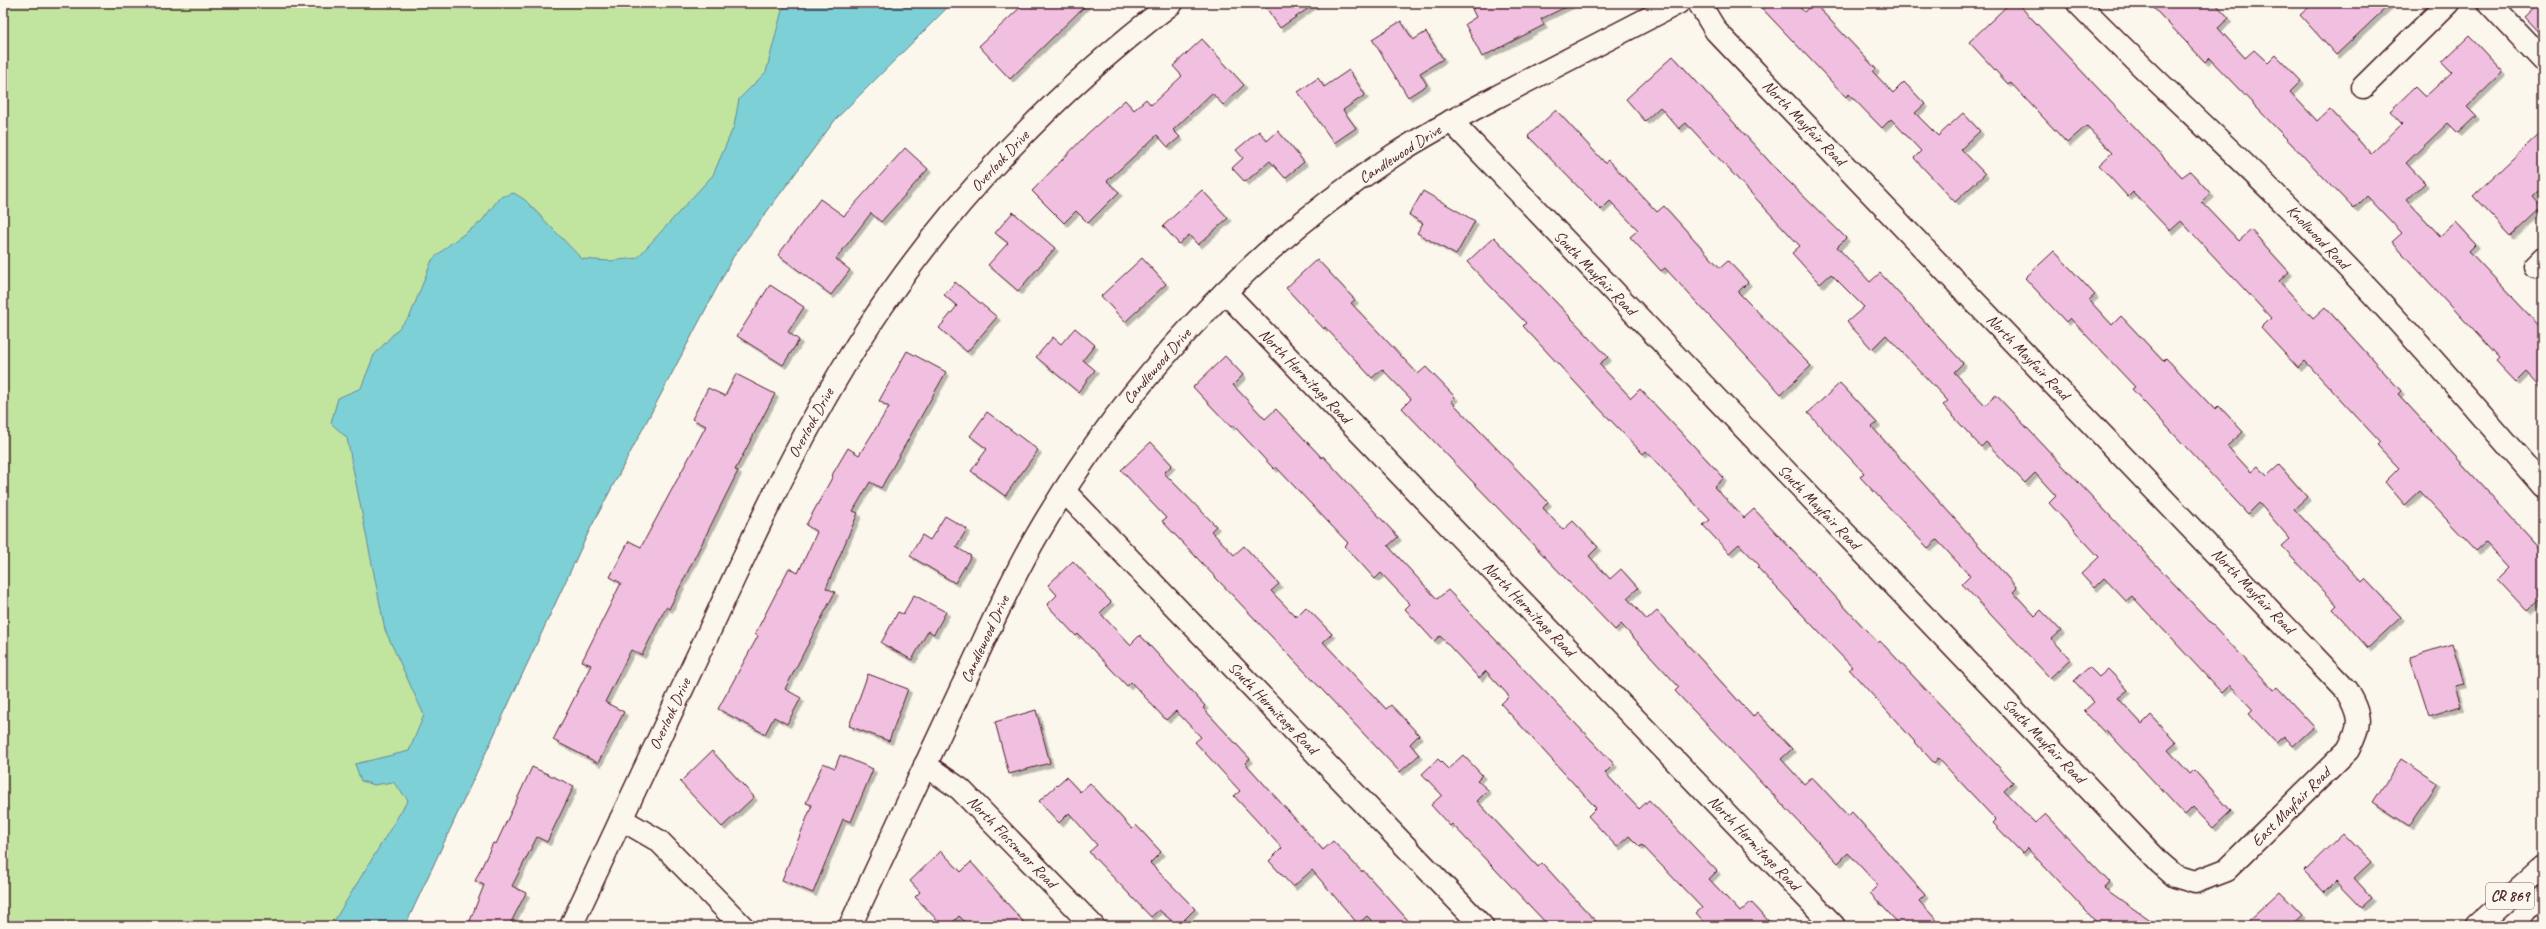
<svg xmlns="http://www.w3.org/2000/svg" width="2546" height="929" font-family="Caveat,sans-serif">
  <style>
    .green { fill: #c1e59f; stroke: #868265 }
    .water { fill: #7ed0d7; stroke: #698992 }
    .building { fill: #f1c0e0; stroke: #4a1f2b; filter: url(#shadow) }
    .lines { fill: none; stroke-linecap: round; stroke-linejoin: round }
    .minor-casing { stroke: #4a1f2b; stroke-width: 25 }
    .primary-casing { stroke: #4a1f2b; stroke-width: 25 }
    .minor { stroke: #fbf7ec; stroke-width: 22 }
    .primary { stroke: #fbf7ec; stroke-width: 22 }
    .labels { text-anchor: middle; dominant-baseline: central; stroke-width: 3; stroke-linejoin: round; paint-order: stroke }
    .shield { fill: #fbf7ec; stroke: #7f6065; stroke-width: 1 }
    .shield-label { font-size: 15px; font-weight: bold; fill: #4a1f2b }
    .street-label { font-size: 16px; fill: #4a1f2b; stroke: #fbf7ec }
  </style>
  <defs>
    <filter id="shadow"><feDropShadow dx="3.5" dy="3.5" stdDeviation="0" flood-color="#0004"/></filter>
  </defs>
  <rect width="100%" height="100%" fill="#fbf7ec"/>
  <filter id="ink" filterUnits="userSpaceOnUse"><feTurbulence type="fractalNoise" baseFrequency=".025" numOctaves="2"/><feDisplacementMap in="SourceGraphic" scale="8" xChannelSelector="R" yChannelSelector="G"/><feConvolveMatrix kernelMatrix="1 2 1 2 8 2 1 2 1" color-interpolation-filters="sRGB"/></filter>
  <g filter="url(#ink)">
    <polygon class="green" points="3,3 952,3 835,120 733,257 589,531 405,926 3,926"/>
    <polygon class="water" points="789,3 952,3 835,120 733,257 589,531 405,926 331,926 408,800 393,782 374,785 361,781 355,764 409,751 424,715 385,630 347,438 331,423 338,398 361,388 374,355 410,316 432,260 450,244 481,222 500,197 514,193 525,200 582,259 609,261 637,258 713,175 734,126 739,99 766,72 782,10"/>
    <g class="building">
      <polygon points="1025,3 1088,3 1010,79 979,46"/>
      <polygon points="1263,3 1316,3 1280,28"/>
      <polygon points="1485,3 1574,3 1541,19 1544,25 1482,57 1465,24 1476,17 1472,9"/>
      <polygon points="1757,3 1796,3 1804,12 1814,3 1876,69 1873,72 1893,93 1904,82 1925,104 1915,113 1938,136 1963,113 1980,131 1961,149 1985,174 1955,202 1914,158 1921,151 1891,119 1882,128 1849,94 1846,97"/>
      <polygon points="2010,3 2017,3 2182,177 2190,171 2211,194 2202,202 2239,241 2251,230 2289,272 2279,281 2313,318 2325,307 2401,391 2398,394 2543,552 2543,596 2527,611 2497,579 2508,568 2485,543 2476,551 2420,491 2405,505 2385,482 2399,468 2377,445 2380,442 2305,361 2298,368 2261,328 2271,318 2181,221 2170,231 2133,192 2128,197 2099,165 2112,153 2086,126 2067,143 2010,82 2008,84 1969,42"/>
      <polygon points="2149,3 2215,3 2229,18 2218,28 2245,58 2254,50 2268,63 2276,55 2301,81 2290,92 2317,121 2330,109 2371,154 2402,124 2390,111 2415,87 2425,97 2452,72 2442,62 2469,36 2503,72 2467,107 2476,116 2458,133 2448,123 2406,163 2425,183 2407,200 2440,236 2456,222 2476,244 2469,251 2543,330 2543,390 2526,372 2516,382 2496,361 2499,358 2392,242 2402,233 2367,196 2354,209 2209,58 2205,62"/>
      <polygon points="2314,3 2391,3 2336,55 2300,15"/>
      <polygon points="2539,3 2543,3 2543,37 2524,17"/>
      <polygon points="1401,21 1413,40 1426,32 1443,59 1420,73 1427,85 1408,97 1372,39"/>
      <polygon points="1202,39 1244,85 1223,105 1212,93 1173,130 1180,137 1168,147 1157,135 1107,181 1119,192 1088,223 1076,211 1064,223 1032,191 1087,134 1125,100 1134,110 1146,99 1151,105 1182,76 1173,66"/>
      <polygon points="1673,56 1777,170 1846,238 1837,247 1870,282 1880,273 1963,363 1954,372 1985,405 1996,395 2274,690 2277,687 2314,727 2293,746 2284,736 2276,743 2249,714 2253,710 2230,685 2222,693 2132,596 2126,601 2104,578 2094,588 2081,574 2099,557 2049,503 2056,496 2035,473 2025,483 1986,442 1981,447 1943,405 1948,401 1886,335 1872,349 1847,322 1864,307 1831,274 1820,284 1792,253 1800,246 1686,123 1679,129 1660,107 1645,121 1626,99"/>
      <polygon points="1349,70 1365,95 1343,110 1356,128 1334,143 1298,92 1318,78 1324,87"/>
      <polygon points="1556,110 1605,163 1608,160 1657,212 1664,206 1720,268 1728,261 1748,282 1738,292 1811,366 1781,394 1665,268 1661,271 1630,237 1638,230 1610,201 1601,210 1528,136"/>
      <polygon points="2543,130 2543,185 2532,196 2542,207 2511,236 2473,196"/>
      <polygon points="1259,131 1267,141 1278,131 1304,162 1285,178 1270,161 1245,182 1232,168 1243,158 1236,150"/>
      <polygon points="905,148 928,169 881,222 871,213 836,259 850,270 831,295 778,255 820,199 844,216"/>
      <polygon points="1202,190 1228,218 1198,245 1189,235 1179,244 1163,226"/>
      <polygon points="1423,191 1475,221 1456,255 1417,233 1423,223 1409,215"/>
      <polygon points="1013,212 1055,248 1018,291 988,265 1008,243 995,233"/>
      <polygon points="1494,237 1608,357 1599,364 1631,398 1640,389 1724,478 1714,487 1744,518 1754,509 1878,643 1880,641 2013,782 2004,791 2035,823 2045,814 2109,882 2104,888 2158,926 2100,926 2027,848 2022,853 1993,823 1996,820 1938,758 1934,763 1849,669 1852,667 1757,567 1759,565 1739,544 1729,553 1703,525 1710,520 1646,451 1643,454 1597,406 1523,326 1526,323 1467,262"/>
      <polygon points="2054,251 2095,295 2089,300 2112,325 2121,316 2163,361 2166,358 2215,410 2219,406 2243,432 2227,446 2251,472 2258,466 2267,476 2279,465 2307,497 2294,509 2362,582 2365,579 2401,617 2368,648 2333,609 2337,605 2282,546 2290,539 2259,503 2248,514 2132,389 2135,387 2070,318 2066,322 2025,278"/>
      <polygon points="1142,258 1166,284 1125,322 1101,296"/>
      <polygon points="1317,259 1355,300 1351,303 1418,374 1426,367 1455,397 1451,401 1548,502 1543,508 1563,530 1573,521 1598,547 1589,556 1610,579 1621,569 1638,588 1627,598 1647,620 1657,611 1753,717 1757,712 1792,749 1781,759 1804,784 1812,777 1848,816 1852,812 1925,895 1919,901 1942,926 1901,926 1870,893 1878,885 1848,853 1838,863 1675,691 1679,687 1621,624 1615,630 1402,408 1411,399 1382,369 1372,378 1325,327 1324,329 1286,288"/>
      <polygon points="955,282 997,317 967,352 939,328 957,306 944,295"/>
      <polygon points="770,285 804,307 788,332 799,340 783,365 737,336"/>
      <polygon points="1075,328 1095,345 1083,360 1095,370 1078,392 1036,357 1053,337 1061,344"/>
      <polygon points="907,351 946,372 881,488 870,482 853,511 858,513 826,588 835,592 785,689 801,698 787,724 774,717 765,734 718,709 758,636 755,634 789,568 798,573 817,532 806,525 833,476 832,475 848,448 859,455 889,407 879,401"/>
      <polygon points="1225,356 1243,375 1233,385 1265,419 1276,409 1322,458 1323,456 1398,537 1388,546 1437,599 1448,590 1614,764 1605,773 1639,809 1649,800 1717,871 1709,879 1740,912 1751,902 1773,926 1708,926 1696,913 1702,908 1642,845 1640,847 1629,836 1617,847 1588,816 1596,808 1501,704 1509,696 1486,671 1479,678 1440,636 1434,641 1405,609 1410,604 1381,573 1375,579 1345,546 1348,543 1276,467 1274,469 1233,425 1231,427 1193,387"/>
      <polygon points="736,374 775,394 735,470 738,471 669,609 666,607 642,655 631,650 605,702 624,712 598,763 553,740 591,665 582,661 621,583 610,577 629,541 641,547 706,426 692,419 708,388 725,396"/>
      <polygon points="1840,383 1877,423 1872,427 2017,588 2013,592 2035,616 2041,610 2061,631 2052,639 2070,659 2050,678 1962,584 1970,576 1937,540 1928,548 1860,477 1864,473 1808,413"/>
      <polygon points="987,412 1038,450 1005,496 971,471 987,449 970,436"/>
      <polygon points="1151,442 1172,465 1164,473 1216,526 1211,531 1234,555 1244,546 1279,584 1271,591 1296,617 1306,607 1332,634 1323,642 1386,709 1391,705 1419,735 1410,744 1419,755 1400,772 1162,521 1166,518 1121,470"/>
      <polygon points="945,516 967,529 956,547 971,556 955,583 910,556 922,535 930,540"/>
      <polygon points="1073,561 1111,602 1100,613 1130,645 1140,635 1205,706 1203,708 1250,759 1245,763 1323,850 1333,841 1362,872 1363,870 1413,926 1377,926 1367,916 1358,924 1312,870 1293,887 1269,861 1282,848 1234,796 1240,791 1195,742 1201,737 1176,711 1166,720 1131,682 1127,686 1078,634 1076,636 1047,605 1057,595 1048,585"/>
      <polygon points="914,595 946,612 934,634 928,631 912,660 881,643 898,612 903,614"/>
      <polygon points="2452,644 2464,684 2455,686 2461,706 2429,716 2410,657"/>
      <polygon points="2089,667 2099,677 2108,669 2128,690 2118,698 2142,724 2151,715 2176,743 2168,750 2190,774 2194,770 2231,811 2213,828 2193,807 2185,815 2106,730 2104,732 2084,711 2094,702 2074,681"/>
      <polygon points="868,674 908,689 889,741 849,726"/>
      <polygon points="1036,710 1050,763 1009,774 995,722"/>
      <polygon points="712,751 754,797 722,827 680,782"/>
      <polygon points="840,755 873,769 851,822 843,819 813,893 782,880 812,805 806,803 823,763 835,768"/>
      <polygon points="1463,755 1482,775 1477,780 1488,790 1477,801 1538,867 1542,863 1600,926 1549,926 1452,824 1450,826 1431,805 1442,795 1422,774 1438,759 1448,769"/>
      <polygon points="2401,759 2438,783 2409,826 2373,802"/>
      <polygon points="532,767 574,786 547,842 537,837 512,886 526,893 509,926 468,926 484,885 475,881 493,843 496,844"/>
      <polygon points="1066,777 1080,792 1090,783 1132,829 1136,825 1161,852 1150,863 1195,909 1178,926 1159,910 1151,917 1089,852 1097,845 1069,813 1059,823 1039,801"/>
      <polygon points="2343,833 2371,862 2354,878 2372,898 2361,908 2335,881 2324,892 2304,871"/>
      <polygon points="941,851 961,872 971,862 1027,926 969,926 959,916 949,926 943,926 915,897 920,892 910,881"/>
      <polygon points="2280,892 2302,915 2290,926 2243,926"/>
    </g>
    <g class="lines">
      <defs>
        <g id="minor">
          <path d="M2078 3C2146 73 2219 138 2288 207 2378 295 2461 391 2543 486"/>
          <polyline points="2489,3 2543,60"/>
          <polyline points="2363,87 2448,3"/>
          <path d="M1451 121 2160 863 2175 876 2195 882 2226 870 2348 750C2362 724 2361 716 2346 690L1716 31 1699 3"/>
          <polyline points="2535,266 2543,258"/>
          <polyline points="1225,292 1834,926"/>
          <polyline points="1064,491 1482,926"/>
          <polyline points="925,765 960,789 1093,926"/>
          <polyline points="621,819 659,841 742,926"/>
          <path d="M571 926C619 824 666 723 714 621 760 521 807 422 867 329 948 204 1054 93 1172 3"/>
          <path d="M850 926C887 846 925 767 962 687 986 637 1008 585 1036 537 1124 384 1247 252 1394 155 1435 128 1480 106 1523 83 1575 56 1626 30 1678 3"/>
        </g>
        <g id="primary">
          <polyline points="2477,926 2543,867"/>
          <polyline points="2541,926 2543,925"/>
        </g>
      </defs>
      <use href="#minor" class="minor-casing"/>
      <use href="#primary" class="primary-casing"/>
      <use href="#minor" class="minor"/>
      <use href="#primary" class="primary"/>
    </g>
  </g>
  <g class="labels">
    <rect class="shield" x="2486" y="883" width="48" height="26" rx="3"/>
    <g class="shield-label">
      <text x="2510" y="896">CR 869</text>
    </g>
    <g class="street-label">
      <text transform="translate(1804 123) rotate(46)">North Mayfair Road</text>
      <text transform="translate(1400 154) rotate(-33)">Candlewood Drive</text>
      <text transform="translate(1000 161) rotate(-47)">Overlook Drive</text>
      <text transform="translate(2318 237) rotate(46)">Knollwood Road</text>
      <text transform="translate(1595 273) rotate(46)">South Mayfair Road</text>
      <text transform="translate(2028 357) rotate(46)">North Mayfair Road</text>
      <text transform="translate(1157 366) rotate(-49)">Candlewood Drive</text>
      <text transform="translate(1305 376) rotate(46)">North Hermitage Road</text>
      <text transform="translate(811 423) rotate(-61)">Overlook Drive</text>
      <text transform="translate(1819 507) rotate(46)">South Mayfair Road</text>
      <text transform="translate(2253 591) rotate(46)">North Mayfair Road</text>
      <text transform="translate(1529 609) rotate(46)">North Hermitage Road</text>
      <text transform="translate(985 639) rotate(-65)">Candlewood Drive</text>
      <text transform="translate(1273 708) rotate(46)">South Hermitage Road</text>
      <text transform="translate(670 714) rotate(-65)">Overlook Drive</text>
      <text transform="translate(2044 741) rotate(46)">South Mayfair Road</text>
      <text transform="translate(2291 807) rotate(-45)">East Mayfair Road</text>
      <text transform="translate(1012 842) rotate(46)">North Flossmoor Road</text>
      <text transform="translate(1754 843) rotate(46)">North Hermitage Road</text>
    </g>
  </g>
  <rect width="2546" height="929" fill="none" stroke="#fbf7ec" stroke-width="16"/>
  <rect x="8" y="8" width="2530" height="913" fill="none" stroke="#4a1f2b" stroke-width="1.5" filter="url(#ink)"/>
</svg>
